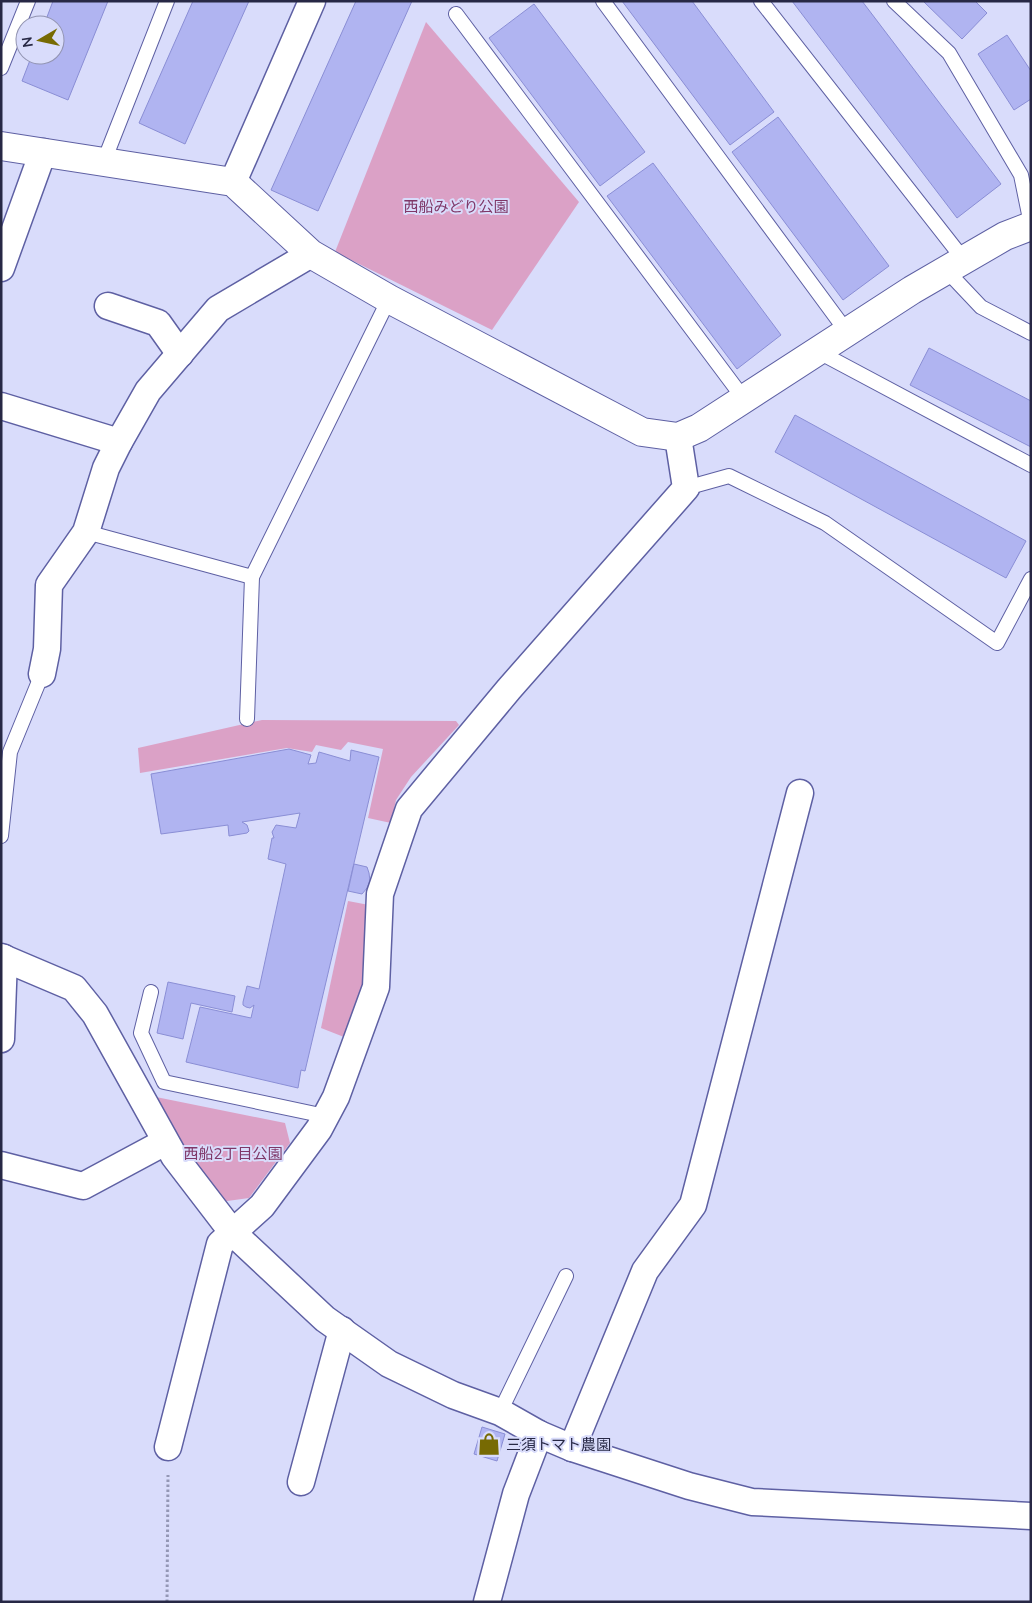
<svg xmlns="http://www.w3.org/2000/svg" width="1032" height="1603" font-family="Mulish,'Noto Sans JP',sans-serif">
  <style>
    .green { fill: #dba1c6 }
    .building { fill: #b0b4f1; stroke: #8a8ed5 }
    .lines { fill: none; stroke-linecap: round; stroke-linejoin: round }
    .service-casing { stroke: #5e60a3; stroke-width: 16 }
    .minor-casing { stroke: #5e60a3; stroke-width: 29 }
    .tertiary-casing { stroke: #5e60a3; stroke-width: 30 }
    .path { stroke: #9497b5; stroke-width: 3; stroke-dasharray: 2.5 2.5; stroke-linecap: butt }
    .service { stroke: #fff; stroke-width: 14 }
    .minor { stroke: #fff; stroke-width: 26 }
    .tertiary { stroke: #fff; stroke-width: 28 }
    .labels { text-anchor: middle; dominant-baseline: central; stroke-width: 4; stroke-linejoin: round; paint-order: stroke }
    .park-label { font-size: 15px; fill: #7f3768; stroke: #d9dcfb }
    .poi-label { font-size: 15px; fill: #272845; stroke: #d9dcfb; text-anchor: start }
  </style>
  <rect width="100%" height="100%" fill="#d9dcfb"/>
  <g class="green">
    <polygon points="426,22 579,202 492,330 335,252"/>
    <polygon points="262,720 456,721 459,725 411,777 396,800 391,823 368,818 383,749 348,742 341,750 316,745 312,752 287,748 140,773 138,748"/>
    <polygon points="348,901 369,905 362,998 344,1037 321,1028"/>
    <polygon points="156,1097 285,1123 290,1143 249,1198 220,1202 185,1154"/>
  </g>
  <g class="building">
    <polygon points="53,1 108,1 68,100 22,81 32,55 55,55 55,25 44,25"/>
    <polygon points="193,1 249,1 185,144 139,123"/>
    <polygon points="356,1 412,1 318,211 271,190"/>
    <polygon points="622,1 692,1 774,112 730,145"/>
    <polygon points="792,1 862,1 1001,184 957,218"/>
    <polygon points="923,1 975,1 987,13 962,39"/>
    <polygon points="534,4 645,152 600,186 489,38"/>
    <polygon points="1007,35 1031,71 1031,99 1014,110 978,54"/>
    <polygon points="778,117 889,266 843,300 732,152"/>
    <polygon points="653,163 781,335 737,369 607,196"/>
    <polygon points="929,348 1031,401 1031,447 910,385"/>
    <polygon points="795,415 1026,541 1006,578 775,452"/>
    <polygon points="289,749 311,755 308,764 316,763 319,752 350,761 351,750 379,757 305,1071 301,1070 298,1088 186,1062 200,1007 251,1018 254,1005 250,1008 246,1007 243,1005 243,1002 247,986 259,989 286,864 268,859 272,838 274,838 272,832 276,825 296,828 300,813 242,822 247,825 249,831 247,833 229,836 228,825 161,834 151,774"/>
    <polygon points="354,864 367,867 369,873 370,881 367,888 362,894 348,891"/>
    <polygon points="168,982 235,996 232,1012 191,1003 183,1039 157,1033"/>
    <polygon points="482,1427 505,1434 497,1461 474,1454"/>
  </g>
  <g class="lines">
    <defs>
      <g id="service">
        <polyline points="603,1 847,332"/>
        <polyline points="761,1 964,260"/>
        <polyline points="894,1 949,53 1021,175 1031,224"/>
        <polyline points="456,14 744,399"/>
        <polyline points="1,68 28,1"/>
        <polyline points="104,161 167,1"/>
        <polyline points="946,270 981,307 1031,333"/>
        <polyline points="817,351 1031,465"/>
        <polyline points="686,488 729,476 825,523 997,643 1031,579"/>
        <polyline points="86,532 252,577"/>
        <polyline points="247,719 252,577 389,299"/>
        <polyline points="1,836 10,752 42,674"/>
        <polyline points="151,992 141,1033 164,1082 325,1116"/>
        <polyline points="500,1412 566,1276"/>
      </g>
      <g id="minor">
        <polyline points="233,182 312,1"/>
        <polyline points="1,268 43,152"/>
        <polyline points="108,306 158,323 180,354"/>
        <polyline points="1,406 119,442"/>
        <polyline points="42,674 47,649 49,585 86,532 106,468 119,442 148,391 218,309 311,254"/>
        <polyline points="1,957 74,988 95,1014 174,1156 233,1233 325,1319 389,1364 453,1395 500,1412 539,1434 572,1448 689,1486 752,1502 1031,1516"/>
        <polyline points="1,1039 4,958"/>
        <polyline points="1,1165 83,1186 165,1142"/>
        <polyline points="168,1447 220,1244 262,1206 319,1129 336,1097 376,987 380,894 409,809 509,689 686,488 678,437"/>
        <polyline points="572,1448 645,1271 693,1205 800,793"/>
        <polyline points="301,1482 342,1330"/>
        <polyline points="487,1602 516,1494 539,1434"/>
      </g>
      <polyline id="tertiary" points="1,146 233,182 311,254 389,299 642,432 678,437 699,428 912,290 1005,236 1031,226"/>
    </defs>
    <use href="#service" class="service-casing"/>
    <use href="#minor" class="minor-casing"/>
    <use href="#tertiary" class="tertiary-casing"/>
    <polyline class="path" points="167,1602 168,1475"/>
    <use href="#service" class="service"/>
    <use href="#minor" class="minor"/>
    <use href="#tertiary" class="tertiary"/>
  </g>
  <defs>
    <symbol id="shop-bare" viewBox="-9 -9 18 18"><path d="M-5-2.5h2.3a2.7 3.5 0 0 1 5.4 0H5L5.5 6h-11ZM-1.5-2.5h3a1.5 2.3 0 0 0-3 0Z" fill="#776a03" stroke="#d9dcfb" stroke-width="2.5" paint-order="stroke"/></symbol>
  </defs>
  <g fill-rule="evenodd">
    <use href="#shop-bare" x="473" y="1428" width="32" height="32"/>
  </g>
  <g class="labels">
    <g class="park-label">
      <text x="456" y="206">西船みどり公園</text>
      <text x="233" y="1153">西船2丁目公園</text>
    </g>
    <g class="poi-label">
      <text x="506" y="1444">三須トマト農園</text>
    </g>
  </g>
  <rect width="1032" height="1603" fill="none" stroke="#272845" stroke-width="5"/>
  <g transform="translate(40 40) rotate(261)"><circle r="24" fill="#d9dcfb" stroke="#9294b2"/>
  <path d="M0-4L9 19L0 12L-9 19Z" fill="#776a03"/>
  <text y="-8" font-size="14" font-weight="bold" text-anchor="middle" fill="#272845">N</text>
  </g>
</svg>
